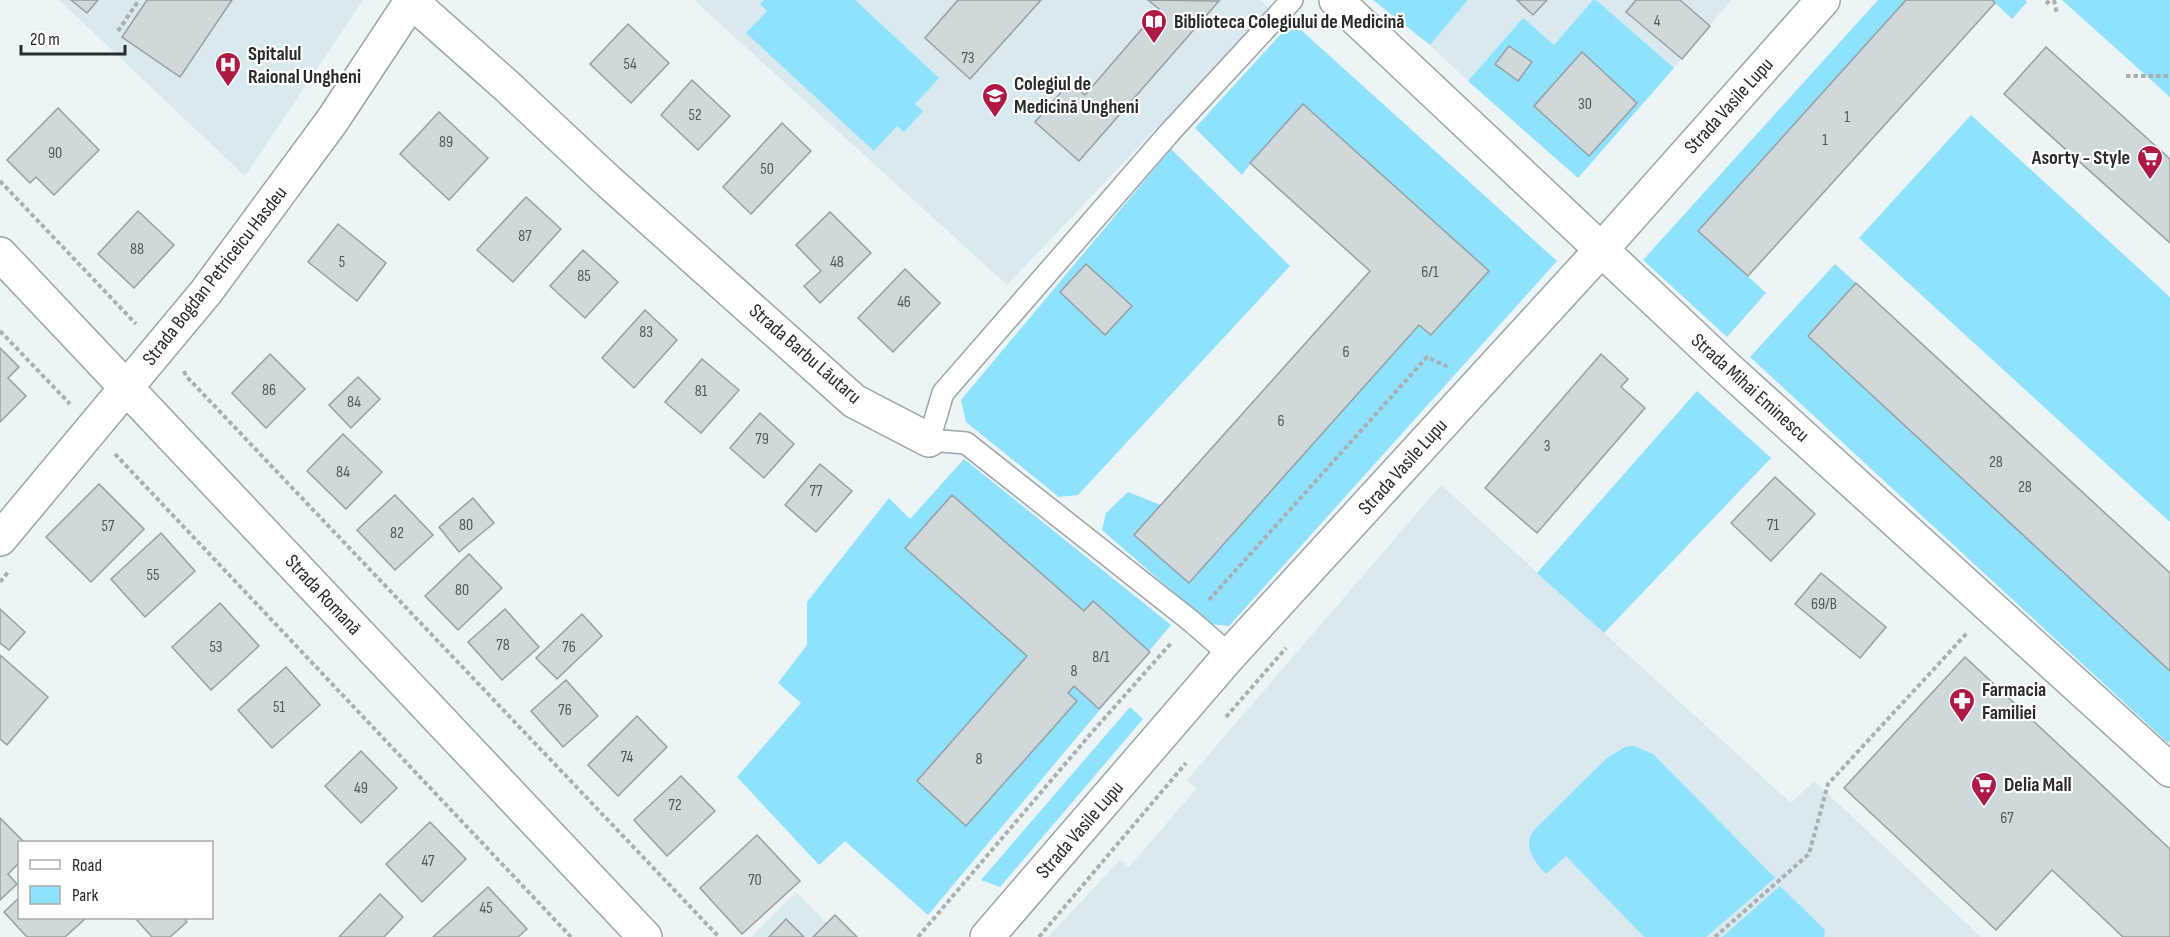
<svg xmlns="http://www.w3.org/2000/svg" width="2170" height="937" font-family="'Sofia Sans Condensed',sans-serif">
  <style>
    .built { fill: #d8eaf0 }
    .green { fill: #8fe2fe }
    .building { fill: #cfd8db; stroke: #969fa2; stroke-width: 1.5 }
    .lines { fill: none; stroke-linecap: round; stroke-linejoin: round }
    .lane-casing { stroke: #9ca5a8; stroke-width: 24 }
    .street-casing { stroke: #9ca5a8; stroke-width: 36 }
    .secondary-casing { stroke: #9ca5a8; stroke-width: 36 }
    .path { stroke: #a9b0b3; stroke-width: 4; stroke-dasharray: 4.5 3; stroke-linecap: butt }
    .lane { stroke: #fff; stroke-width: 21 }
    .street { stroke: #fff; stroke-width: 33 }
    .secondary { stroke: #fff; stroke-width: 33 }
    .labels { text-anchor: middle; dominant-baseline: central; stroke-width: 4.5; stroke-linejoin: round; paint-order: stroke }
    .number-label { font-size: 16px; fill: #525759 }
    .poi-label { font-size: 20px; font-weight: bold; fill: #292c2e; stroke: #fff; text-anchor: start }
    .street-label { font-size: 20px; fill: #292c2e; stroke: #fff }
  </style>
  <rect width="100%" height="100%" fill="#ebf4f7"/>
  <g class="built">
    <polygon points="59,0 363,0 245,176"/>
    <polygon points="694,0 1260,0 1270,9 1007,285"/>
    <polygon points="1468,0 1593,0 1554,45 1523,18 1468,81 1430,45"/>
    <polygon points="1596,0 1731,0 1674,68"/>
    <polygon points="1441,485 1791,803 1814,781 1981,937 1048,937 1120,860 1129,867 1196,789 1187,780"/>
    <polygon points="796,892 827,923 813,937 751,937"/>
  </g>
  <g class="green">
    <polygon points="764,0 855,0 939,78 915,104 923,111 904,132 897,126 874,151 746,33 767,11 760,4"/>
    <polygon points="1373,0 1468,0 1430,45"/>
    <polygon points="1593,0 1596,0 1674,68 1578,178 1468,81 1523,18 1554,45"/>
    <polygon points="1878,0 1906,0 1698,230 1766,293 1727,337 1643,260"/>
    <polygon points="1992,0 2025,0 2027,2 2012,19"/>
    <polygon points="2062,0 2170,0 2170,97"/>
    <polygon points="1292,22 1557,261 1229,626 1210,624 1102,530 1106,513 1128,492 1161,505 1189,583 1419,325 1432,335 1488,271 1251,163 1242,175 1195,128"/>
    <polygon points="1971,115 2170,297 2170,522 1859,238"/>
    <polygon points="1171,149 1290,266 1078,495 1059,497 966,422 961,400"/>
    <polygon points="1835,264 1856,283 1808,336 2170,671 2170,740 2168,743 1750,357"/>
    <polygon points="1697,391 1771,458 1604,633 1537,573"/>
    <polygon points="964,459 1171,625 928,915 845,841 819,865 737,777 801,703 778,683 807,645 807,602 889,498 910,519"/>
    <polygon points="1130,707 1143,719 1000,887 981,880"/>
    <path d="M1634 746 1653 754 1775 878 1706 937H1644L1566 856 1546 874C1534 861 1522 847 1534 830L1607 758 1625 747Z"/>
    <polygon points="1780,886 1825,930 1824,937 1722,937"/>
  </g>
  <g class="building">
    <polygon points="71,0 98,0 87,13"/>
    <polygon points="147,0 232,0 180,77 122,37"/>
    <polygon points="958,0 1041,0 970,79 925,38"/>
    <polygon points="1148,0 1219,1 1079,161 1035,122 1070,82 1085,95 1159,9"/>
    <polygon points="1517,0 1547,0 1533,15"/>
    <polygon points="1636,0 1680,0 1710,26 1682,59 1626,12"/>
    <polygon points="1906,0 1992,0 1995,3 1748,276 1698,231"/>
    <polygon points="628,24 669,63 631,103 590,64"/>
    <polygon points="1509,46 1532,62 1518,81 1495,64"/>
    <polygon points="2046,47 2170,159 2170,243 2004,94"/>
    <polygon points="1582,52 1637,103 1589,156 1534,106"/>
    <polygon points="692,80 730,116 698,150 661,115"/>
    <polygon points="1303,104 1489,271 1431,335 1419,325 1189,583 1134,535 1370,271 1250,163"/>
    <polygon points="58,108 99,150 54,195 36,177 30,183 7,160"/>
    <polygon points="439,112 488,158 449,200 400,154"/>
    <polygon points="782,123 811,151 751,214 723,187"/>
    <polygon points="526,197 561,229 513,282 477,250"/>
    <polygon points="138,211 174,245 134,288 98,254"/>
    <polygon points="830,212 871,253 820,303 804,286 821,271 796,245"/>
    <polygon points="338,224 386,263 357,301 308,262"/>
    <polygon points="583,250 618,282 585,318 550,286"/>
    <polygon points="1086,264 1132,306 1105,335 1060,292"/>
    <polygon points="905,269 940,303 893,352 858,318"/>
    <polygon points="1856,283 2170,573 2170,671 1808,336"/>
    <polygon points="645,310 677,340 634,388 602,358"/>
    <polygon points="0,348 19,367 8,378 26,396 0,422"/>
    <polygon points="270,354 305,389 266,428 232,393"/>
    <polygon points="1601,354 1628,379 1621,387 1645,408 1537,533 1485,488"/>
    <polygon points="702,359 739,390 701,433 665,402"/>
    <polygon points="358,377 380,399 351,428 329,405"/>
    <polygon points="760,413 794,444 764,478 730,448"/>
    <polygon points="343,434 382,472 346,509 307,471"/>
    <polygon points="820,464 852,491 816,532 785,505"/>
    <polygon points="1775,477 1815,514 1771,561 1731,523"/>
    <polygon points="99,484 144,529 91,582 46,537"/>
    <polygon points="395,495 433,535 395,570 357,530"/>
    <polygon points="952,495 1084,611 1093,601 1150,652 1099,709 1074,686 1068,693 1077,701 966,826 917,781 1027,656 905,548"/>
    <polygon points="473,498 494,523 459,552 439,527"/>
    <polygon points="161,533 195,571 145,617 111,579"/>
    <polygon points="469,554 502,588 458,630 425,596"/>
    <polygon points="1821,573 1886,627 1860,658 1795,604"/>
    <polygon points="220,603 259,646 211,690 172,647"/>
    <polygon points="0,609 25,632 9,650 0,643"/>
    <polygon points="505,609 539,647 502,680 468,642"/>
    <polygon points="582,614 602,636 557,679 536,658"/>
    <polygon points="0,655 48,697 7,745 0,739"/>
    <polygon points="1965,657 2170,849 2170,937 2123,937 2052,870 1996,930 1844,788"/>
    <polygon points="286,667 320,705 272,748 238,710"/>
    <polygon points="566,680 598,716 563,747 531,711"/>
    <polygon points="637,716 667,747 618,796 588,765"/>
    <polygon points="361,751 397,788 361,823 325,786"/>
    <polygon points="681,776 715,811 667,856 634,820"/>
    <polygon points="0,818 24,842 20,842 20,862 8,874 17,884 0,900"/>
    <polygon points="430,822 466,859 422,902 386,864"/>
    <polygon points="757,835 800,881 742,934 700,888"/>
    <polygon points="488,887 527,929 518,937 433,937"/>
    <polygon points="380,894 403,917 384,937 339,937"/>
    <polygon points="20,897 20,918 86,918 65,937 27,937 4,912"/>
    <polygon points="835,915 857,937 813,937"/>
    <polygon points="135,918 183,918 187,922 170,937 152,937"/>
    <polygon points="786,919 804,937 769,937"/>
  </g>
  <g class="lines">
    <defs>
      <polyline id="lane" points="1230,655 1191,621 966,443 929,440 943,393 1171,131 1292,0"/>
      <g id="street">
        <polyline points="1336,0 1725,366 2170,770"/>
        <polyline points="411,1 509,88 608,181 854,401 929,440"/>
        <polyline points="0,539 206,292 332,121 412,0"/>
        <polyline points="987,937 1230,655 1601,250 1823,0"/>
      </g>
      <polyline id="secondary" points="0,254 645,937"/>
    </defs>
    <use href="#lane" class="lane-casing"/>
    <use href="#street" class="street-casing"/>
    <use href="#secondary" class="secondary-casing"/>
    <g class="path">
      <polyline points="2054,0 2057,14"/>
      <polyline points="2046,4 2050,0"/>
      <polyline points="118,31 139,0"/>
      <polyline points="2126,76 2170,76"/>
      <polyline points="0,181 136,324"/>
      <polyline points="0,331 70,404"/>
      <polyline points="184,371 186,376 719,937"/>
      <polyline points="115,454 571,937"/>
      <polyline points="0,582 9,571"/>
      <polyline points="1209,600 1427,357 1446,366 1447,365"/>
      <polyline points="1226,717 1286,648"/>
      <polyline points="918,937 1094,730 1172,642"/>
      <polyline points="1039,937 1186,763"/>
      <polyline points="1715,937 1809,854 1828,784 1968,632"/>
    </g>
    <use href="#lane" class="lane"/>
    <use href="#street" class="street"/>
    <use href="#secondary" class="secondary"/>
  </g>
  <defs>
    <symbol id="library-pin" viewBox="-11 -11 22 30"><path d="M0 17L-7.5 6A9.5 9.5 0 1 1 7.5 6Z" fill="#ae1a44" stroke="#fff"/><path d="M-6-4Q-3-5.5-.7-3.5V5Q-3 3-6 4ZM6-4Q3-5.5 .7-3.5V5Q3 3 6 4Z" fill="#fff"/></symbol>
    <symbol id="hospital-pin" viewBox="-11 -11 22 30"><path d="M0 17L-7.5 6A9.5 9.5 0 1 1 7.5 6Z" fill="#ae1a44" stroke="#fff"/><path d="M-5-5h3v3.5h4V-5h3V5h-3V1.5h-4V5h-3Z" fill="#fff"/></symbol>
    <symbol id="university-pin" viewBox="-11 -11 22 30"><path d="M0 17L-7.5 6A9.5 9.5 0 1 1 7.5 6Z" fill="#ae1a44" stroke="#fff"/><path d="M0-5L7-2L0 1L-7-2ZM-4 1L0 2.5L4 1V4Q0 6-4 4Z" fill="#fff"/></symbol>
    <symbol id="supermarket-pin" viewBox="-11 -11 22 30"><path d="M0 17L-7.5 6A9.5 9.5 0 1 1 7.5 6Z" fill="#ae1a44" stroke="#fff"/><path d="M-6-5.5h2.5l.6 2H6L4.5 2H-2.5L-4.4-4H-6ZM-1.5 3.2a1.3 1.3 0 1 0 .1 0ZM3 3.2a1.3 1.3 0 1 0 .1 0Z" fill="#fff"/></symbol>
    <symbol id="pharmacy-pin" viewBox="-11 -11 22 30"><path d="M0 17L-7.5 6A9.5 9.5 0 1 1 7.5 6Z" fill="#ae1a44" stroke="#fff"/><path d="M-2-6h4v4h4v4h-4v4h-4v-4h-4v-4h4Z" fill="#fff"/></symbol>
  </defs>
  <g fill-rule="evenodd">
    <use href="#library-pin" x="1139" y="7" width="30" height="40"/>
    <use href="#hospital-pin" x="213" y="50" width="30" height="40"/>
    <use href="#university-pin" x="980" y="81" width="30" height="40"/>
    <use href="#supermarket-pin" x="2135" y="143" width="30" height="40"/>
    <use href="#pharmacy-pin" x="1947" y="686" width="30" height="40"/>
    <use href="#supermarket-pin" x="1969" y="770" width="30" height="40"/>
  </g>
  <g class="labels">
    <g class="number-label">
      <text x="1657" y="21">4</text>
      <text x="968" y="58">73</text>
      <text x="630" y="64">54</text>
      <text x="1585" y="104">30</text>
      <text x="695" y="115">52</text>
      <text x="1847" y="117">1</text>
      <text x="1825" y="140">1</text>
      <text x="446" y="142">89</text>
      <text x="55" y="153">90</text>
      <text x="767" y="169">50</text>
      <text x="525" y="236">87</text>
      <text x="137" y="249">88</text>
      <text x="342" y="262">5</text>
      <text x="837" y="262">48</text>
      <text x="1430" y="272">6/1</text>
      <text x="584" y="276">85</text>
      <text x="904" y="302">46</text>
      <text x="646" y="332">83</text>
      <text x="1346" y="352">6</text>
      <text x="269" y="390">86</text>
      <text x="701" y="391">81</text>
      <text x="354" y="402">84</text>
      <text x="1281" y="421">6</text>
      <text x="762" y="439">79</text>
      <text x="1547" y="446">3</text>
      <text x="1996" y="462">28</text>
      <text x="343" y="472">84</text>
      <text x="2025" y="487">28</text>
      <text x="816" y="491">77</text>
      <text x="466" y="525">80</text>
      <text x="1773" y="525">71</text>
      <text x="108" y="526">57</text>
      <text x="397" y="533">82</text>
      <text x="153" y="575">55</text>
      <text x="462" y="590">80</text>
      <text x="1824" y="604">69/B</text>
      <text x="503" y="645">78</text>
      <text x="216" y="647">53</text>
      <text x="569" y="647">76</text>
      <text x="1101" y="657">8/1</text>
      <text x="1074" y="671">8</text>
      <text x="279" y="707">51</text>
      <text x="565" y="710">76</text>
      <text x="627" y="757">74</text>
      <text x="979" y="759">8</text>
      <text x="361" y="788">49</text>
      <text x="675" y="805">72</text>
      <text x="2007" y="818">67</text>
      <text x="428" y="861">47</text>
      <text x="755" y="880">70</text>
      <text x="486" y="908">45</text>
    </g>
    <g class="poi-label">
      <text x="1174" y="22">Biblioteca Colegiului de Medicină</text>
      <text x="248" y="54">Spitalul<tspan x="248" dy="23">Raional Ungheni</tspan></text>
      <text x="1014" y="84">Colegiul de<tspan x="1014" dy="23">Medicină Ungheni</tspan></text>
      <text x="2130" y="158" text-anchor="end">Asorty - Style</text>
      <text x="1982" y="690">Farmacia<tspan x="1982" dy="23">Familiei</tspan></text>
      <text x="2004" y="785">Delia Mall</text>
    </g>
    <g class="street-label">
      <text transform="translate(1729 106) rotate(-48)">Strada Vasile Lupu</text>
      <text transform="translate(215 276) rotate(-52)">Strada Bogdan Petriceicu Hasdeu</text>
      <text transform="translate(805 354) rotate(41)">Strada Barbu Lăutaru</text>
      <text transform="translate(1750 388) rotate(42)">Strada Mihai Eminescu</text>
      <text transform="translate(1403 467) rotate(-48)">Strada Vasile Lupu</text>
      <text transform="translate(323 595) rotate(47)">Strada Romană</text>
      <text transform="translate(1080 830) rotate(-49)">Strada Vasile Lupu</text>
    </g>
  </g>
  <rect x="18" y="841" width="195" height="78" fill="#ffffff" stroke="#a9abab" stroke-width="1.5"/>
  <rect x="30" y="860" width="30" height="9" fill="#ffffff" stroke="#a9abab" stroke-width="1.5"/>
  <text x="72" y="871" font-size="18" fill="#292c2e">Road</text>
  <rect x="30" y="886" width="30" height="18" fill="#8fe2fe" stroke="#a9abab" stroke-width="1.5"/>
  <text x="72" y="901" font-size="18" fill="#292c2e">Park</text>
  <path d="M21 45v9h104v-9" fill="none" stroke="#292c2e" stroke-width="3"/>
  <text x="30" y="45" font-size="18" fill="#292c2e" stroke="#ffffff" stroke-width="4.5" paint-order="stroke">20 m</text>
</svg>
